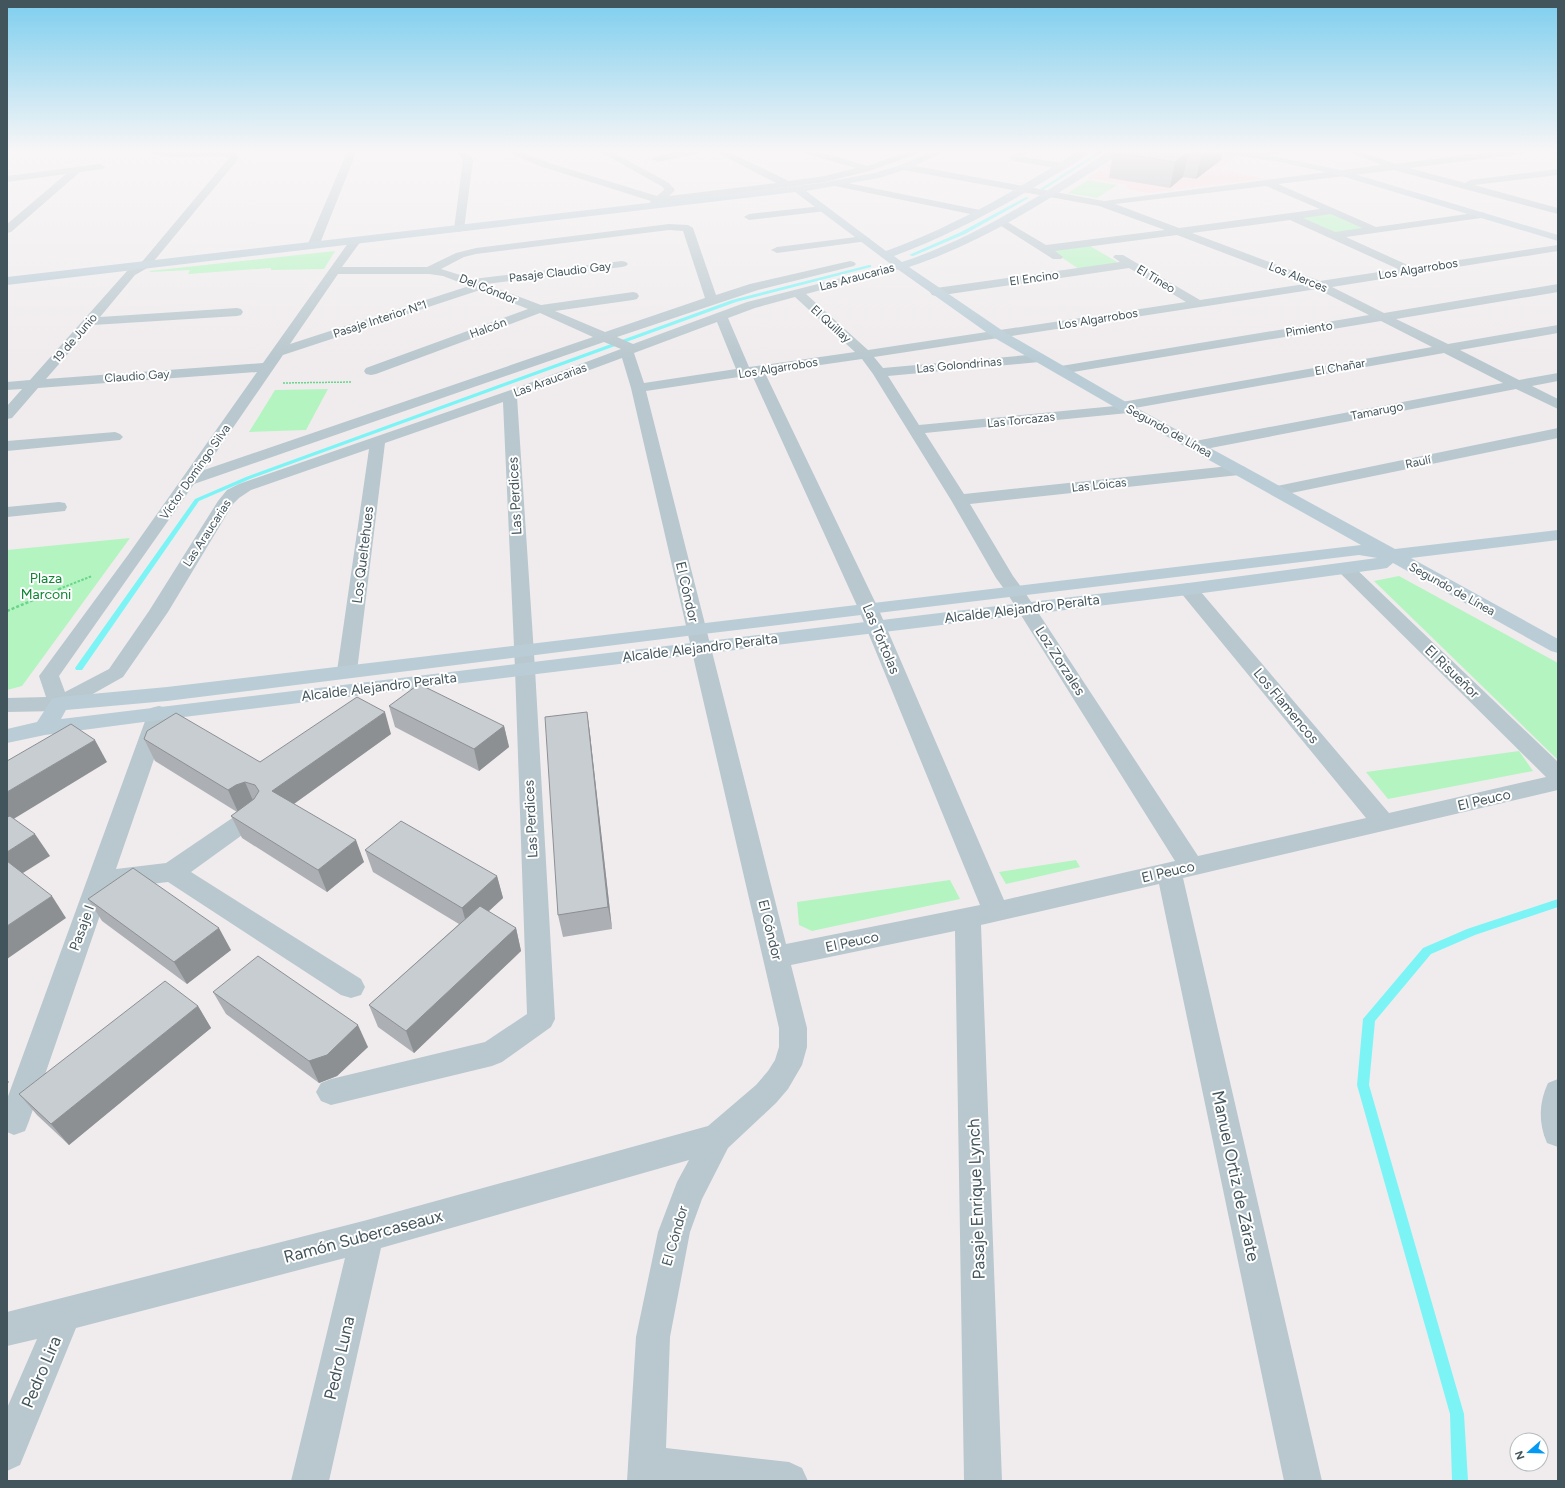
<svg xmlns="http://www.w3.org/2000/svg" width="1565" height="1488" font-family="Figtree,sans-serif">
  <style>
    .medical { fill: #fed8dc }
    .green { fill: #b4f4c0 }
    .lines { fill: none; stroke-linecap: round; stroke-linejoin: round }
    .stream { fill: #7cf4f6; fill-rule: evenodd }
    .path-far2 { stroke: #68d58b; stroke-width: 1.5; stroke-dasharray: 2 1; stroke-linecap: butt }
    .path-far1 { stroke: #68d58b; stroke-width: 2; stroke-dasharray: 2.5 1.5; stroke-linecap: butt }
    .path { stroke: #68d58b; stroke-width: 2.5; stroke-dasharray: 3 2; stroke-linecap: butt }
    .street { fill: #b9c8ce; fill-rule: evenodd }
    .secondary { fill: #bacdd6; fill-rule: evenodd }
    .wall { fill: #acb0b5 }
    .shaded-wall { fill: #8c9093 }
    .building { fill: #c8cdd2; stroke: #8c9093 }
    .labels { text-anchor: middle; dominant-baseline: central; stroke-width: 4; stroke-linejoin: round; paint-order: stroke }
    .far-street-label { font-size: 12px; fill: #43555c; stroke: #fff }
    .street-label { font-size: 14px; fill: #43555c; stroke: #fff }
    .park-label { font-size: 14px; fill: #0c8531; stroke: #fff }
    .near-street-label { font-size: 17px; fill: #43555c; stroke: #fff }
  </style>
  <rect width="100%" height="100%" fill="#f0eced"/>
  <polygon class="medical" points="1130,150 1198,150 1237,155 1222,169 1265,179 1149,193 1124,188 1127,185 1088,178"/>
  <g class="green">
    <polygon points="1088,180 1117,185 1097,198 1068,193"/>
    <polygon points="1330,213 1366,228 1331,233 1296,217"/>
    <polygon points="1090,246 1119,263 1079,269 1052,251"/>
    <polygon points="335,251 324,269 271,270 271,268 188,274 190,270 151,272 149,271"/>
    <polygon points="328,389 306,430 249,432 275,390"/>
    <polygon points="130,538 22,686 7,690 7,550"/>
    <polygon points="1399,576 1558,663 1558,760 1374,581"/>
    <polygon points="1519,751 1533,771 1388,799 1366,772"/>
    <polygon points="1076,860 1080,867 1006,884 999,872"/>
    <polygon points="950,880 960,899 812,931 799,925 797,902"/>
  </g>
  <g class="lines">
    <g class="stream">
      <polygon points="1101,150 1106,150 1043,190 1040,189"/>
      <polygon points="1026,197 1029,198 965,234 913,256 909,255 961,232"/>
      <polygon points="869,265 871,265 871,267 736,302 250,479 199,501 82,670 76,670 75,668 195,499 246,477 732,300"/>
      <polygon points="1558,899 1558,907 1475,935 1431,954 1375,1021 1369,1085 1464,1414 1468,1481 1452,1481 1450,1414 1357,1085 1363,1019 1423,948 1467,929"/>
    </g>
    <polyline class="path-far2" points="283,383 352,382"/>
    <polyline class="path-far1" points="59,589 92,576"/>
    <polyline class="path" points="7,611 62,588"/>
    <g class="street">
      <path d="M148 150H223L237 153 239 158 149 267 135 275 100 317 237 308 241 309 243 312 241 315 237 316 93 325 46 379 263 363 351 239 355 238 361 241 342 267H427L456 253 476 248 669 224 688 225 693 228 716 295 750 284 850 261 854 262 856 264 854 266 758 290 617 337 633 344 747 302 900 263 904 264 906 266 904 268 806 294 868 350 1186 302 1129 268 936 296 932 295 930 292 932 289 936 288 1120 262 1113 257 1115 255H1123L1200 300 1305 284 1177 235 1055 251 1063 257 1061 259H1053L995 222 1000 219 1004 220 1046 245 1165 230 1099 206 904 170 901 169 899 167 901 165 904 164 1104 201 1382 165 1344 150H1357L1395 164 1505 150H1534L1530 153 1409 168 1465 183 1470 180 1558 169V175L1474 185 1558 208V214L1394 170 1278 184 1376 227 1481 212 1485 213 1486 215 1481 218 1346 237 1412 267 1558 245V251L1332 287 1384 313 1558 284V292L1396 319 1448 344 1558 325V333L1460 350 1519 380 1558 373V381L1532 386 1558 399V409L1516 389 1195 451 1190 449 1187 446 1190 443 1195 441 1503 383 1444 353 1135 408 1133 412 1128 413 925 433 964 494 1239 465 1245 467 1247 470 1245 473 1239 475 970 504 1013 576 1024 591 1198 856 1366 818 1181 593 1179 589 1181 585 1188 583 1195 585 1389 813 1546 777 1340 573 1337 569 1340 565 1346 564 1352 565 1558 762V790L1183 878 1322 1481H1284L1159 884 981 925 1002 1481H964L955 931 791 965 807 1028V1047L802 1065 788 1089 776 1103 728 1148 702 1199 690 1232 670 1337 666 1448 789 1462 802 1468 808 1481H627L636 1337 658 1232 677 1182 689 1160 381 1248 329 1481H291L345 1258 76 1328 20 1465 7 1471V1408L37 1339 7 1346V1312L367 1220 708 1126 756 1085 768 1071 775 1060 779 1047V1028L631 388 622 358 517 397 535 669 555 1019 551 1027 502 1062 492 1066 331 1105 321 1101 316 1092 321 1083 331 1079 485 1042 527 1014 515 669 503 402 385 443 357 671 354 675 347 677 340 675 337 671 369 449 251 490 239 498 233 504 168 612 123 677 66 709 59 711 7 712V698L46 697 39 676 128 555 257 372 38 388 12 418 7 419V406L22 389 7 390V382L30 380 127 271 141 263 229 158 223 156C205 155 161 162 148 150ZM1266 186 1320 209 1179 228 1115 204ZM1331 214 1362 228 1335 232 1303 218ZM1290 220 1398 269 1320 281 1192 233ZM669 230 683 231 705 298 605 332 555 311 633 300 637 299 639 296 637 293 633 292 541 305 486 284 622 267 626 266 628 264 626 262 622 261 473 279 441 269 464 257 476 254ZM338 274H429L443 276 469 286 290 344ZM1317 289 1369 315 1061 366 1056 367 1054 370 1056 373 1061 374 1381 321 1432 347 1122 402 1117 403 1115 406 919 425 888 376 1039 362 1044 361 1046 358 1044 355 1039 354 883 368 874 357ZM480 290 528 309 366 368 364 371 366 374 371 375 376 374 540 313 593 337 204 470 283 355ZM795 297 855 352 749 367 728 318 755 308ZM717 322 736 369 644 383 634 353ZM604 342 621 349 505 392 239 484 227 490 218 501 149 611 109 669 65 692 59 676 194 484ZM862 359 873 374 951 500 996 578 1007 593 1175 861 1004 900 878 608 765 373ZM752 375 858 608 980 905 786 944 646 391Z"/>
      <polygon points="348,150 357,150 319,246 317,248 309,248 307,246"/>
      <polygon points="456,150 466,150 473,160 464,229 459,232 454,229 463,160"/>
      <polygon points="502,150 515,150 549,163 657,196 664,190 663,187 597,150 608,150 669,183 675,190 669,196 776,183 712,150 724,150 789,181 825,176 856,168 800,152 799,150 814,150 867,166 913,150 927,150 869,171 825,182 661,203 655,206 651,205 650,203 651,201 543,167"/>
      <polygon points="686,150 704,150 700,153 657,162 652,159 654,157"/>
      <polygon points="1023,150 1028,153 1023,157 1062,163 1067,166 1062,169 1014,161 1009,158"/>
      <polygon points="1259,150 1287,150 1283,153 1251,157 1246,154 1248,152"/>
      <polygon points="1547,150 1558,150 1558,155"/>
      <polygon points="100,164 105,167 103,169 80,172 11,232 7,233 7,224 66,174 7,182 7,176"/>
      <polygon points="838,181 980,210 985,213 980,216 835,186 833,184"/>
      <polygon points="822,206 827,209 826,211 749,220 744,217 749,214"/>
      <polygon points="864,236 870,239 868,241 777,253 771,250 777,247"/>
      <polygon points="1558,428 1558,438 1277,496 1271,494 1269,491 1271,488 1277,486"/>
      <polygon points="115,432 120,434 123,437 120,440 7,451 7,441"/>
      <polygon points="59,502 65,503 67,507 65,511 7,517 7,507"/>
      <polygon points="159,706 167,708 170,713 116,869 166,863 247,808 255,806 263,808 267,814 263,820 191,872 361,979 365,987 361,995 351,998 341,995 168,882 109,889 29,1121 25,1131 14,1135 7,1132 7,1099 148,713 151,708"/>
      <path d="M1558 1079V1147L1547 1143C1538 1123 1539 1102 1548 1083Z"/>
    </g>
    <g class="secondary">
      <path d="M936 150H948L907 169 879 178 806 191 886 251C955 226 1018 189 1080 150H1091C1082 161 1065 168 1053 176 1002 207 950 235 894 256L902 262C978 237 1044 193 1111 150H1122C1112 161 1095 169 1082 178 1027 213 972 246 909 267L1003 331 1133 406 1395 549 1558 530V540L1411 558 1558 639V653L1551 651 1393 563 1387 568 1381 569 1188 595 159 720 45 735 7 743V729L37 722 52 699 59 697 167 687 1361 545 1123 412 993 337 896 268 795 192 7 285V277L821 183 874 173 901 165ZM1359 555 1377 558 1188 583 61 719 66 710 167 701 695 635Z"/>
      <polygon points="1217,150 1251,152 1341,170 1558,235 1558,241 1338,175 1281,162 1221,153"/>
    </g>
  </g>
  <g class="wall">
    <polygon points="1223,150 1221,160 1196,179 1183,177 1170,188 1109,178 1113,152"/>
    <polygon points="389,706 504,726 509,747 479,771 395,727"/>
    <polygon points="587,712 590,734 612,929 563,937 558,915"/>
    <polygon points="391,734 294,804 364,862 327,892 242,838 231,816 237,812 155,761 144,739 260,762"/>
    <polygon points="365,850 497,876 503,898 488,912 516,928 521,951 414,1053 378,1027 369,1005 459,924 373,872"/>
    <polygon points="88,899 231,950 187,984 102,921"/>
    <polygon points="213,992 368,1047 337,1076 319,1083 226,1014"/>
    <polygon points="198,1006 211,1028 69,1145 37,1115 19,1094"/>
  </g>
  <g class="shaded-wall">
    <polygon points="1206,150 1223,150 1221,160 1196,179 1202,153"/>
    <polygon points="1189,151 1183,177 1170,188 1175,162"/>
    <polygon points="385,712 391,734 281,813 272,791"/>
    <polygon points="587,712 590,734 612,929 608,907"/>
    <polygon points="504,726 509,747 479,771 474,749"/>
    <polygon points="95,740 107,762 7,823 7,792"/>
    <polygon points="245,782 255,805 238,812 228,790 236,785"/>
    <polygon points="35,834 50,856 15,878 7,866 7,852"/>
    <polygon points="356,840 364,862 327,892 318,870"/>
    <polygon points="497,876 503,898 468,930 462,908"/>
    <polygon points="52,896 66,918 7,959 7,926"/>
    <polygon points="219,928 231,950 187,984 174,962"/>
    <polygon points="516,928 521,951 414,1053 406,1031"/>
    <polygon points="198,1006 211,1028 69,1145 51,1124"/>
    <polygon points="358,1025 368,1047 337,1076 319,1083 309,1061"/>
    <polygon points="7,1080 9,1082 7,1084"/>
  </g>
  <g class="building">
    <polygon points="1116,150 1206,150 1202,153 1189,151 1175,162 1113,152"/>
    <polygon points="419,684 504,726 474,749 389,706"/>
    <polygon points="357,697 385,712 272,791 356,840 318,870 231,816 254,799 259,791 255,785 245,782 236,785 228,790 144,739 147,731 176,713 260,762"/>
    <polygon points="587,712 608,907 558,915 545,717"/>
    <polygon points="71,724 95,740 7,792 7,761"/>
    <polygon points="10,816 35,834 7,852 7,817"/>
    <polygon points="401,821 497,876 462,908 365,850"/>
    <polygon points="7,861 52,896 7,926"/>
    <polygon points="133,868 219,928 174,962 88,899"/>
    <polygon points="480,906 516,928 406,1031 369,1005"/>
    <polygon points="258,956 358,1025 327,1055 309,1061 213,992"/>
    <polygon points="165,981 198,1006 51,1124 19,1094"/>
  </g>
  <linearGradient id="sky" x2="0" y2="1"><stop stop-color="#7dceee"/><stop offset="0.42" stop-color="#f8f6f7"/><stop offset="1" stop-color="#f8f6f7" stop-opacity="0"/></linearGradient>
  <rect width="1565" height="359" fill="url(#sky)"/>
  <g class="labels">
    <g class="far-street-label">
      <text transform="translate(1418 269) rotate(-9)">Los Algarrobos</text>
      <text transform="translate(560 272) rotate(-7)">Pasaje Claudio Gay</text>
      <text transform="translate(857 277) rotate(-15)">Las Araucarias</text>
      <text transform="translate(1298 277) rotate(22)">Los Alerces</text>
      <text transform="translate(1034 278) rotate(-8)">El Encino</text>
      <text transform="translate(1156 279) rotate(31)">El Tineo</text>
      <text transform="translate(488 289) rotate(22)">Del Cóndor</text>
      <text transform="translate(380 319) rotate(-18)">Pasaje Interior Nº1</text>
      <text transform="translate(1098 319) rotate(-9)">Los Algarrobos</text>
      <text transform="translate(831 324) rotate(42)">El Quillay</text>
      <text transform="translate(488 328) rotate(-20)">Halcón</text>
      <text transform="translate(1309 329) rotate(-9)">Pimiento</text>
      <text transform="translate(75 338) rotate(-49)">19 de Junio</text>
      <text transform="translate(959 365) rotate(-5)">Las Golondrinas</text>
      <text transform="translate(1340 367) rotate(-10)">El Chañar</text>
      <text transform="translate(778 368) rotate(-9)">Los Algarrobos</text>
      <text transform="translate(137 376) rotate(-4)">Claudio Gay</text>
      <text transform="translate(550 380) rotate(-20)">Las Araucarias</text>
      <text transform="translate(1377 411) rotate(-11)">Tamarugo</text>
      <text transform="translate(1021 420) rotate(-6)">Las Torcazas</text>
      <text transform="translate(1169 431) rotate(29)">Segundo de Línea</text>
      <text transform="translate(1418 462) rotate(-12)">Raulí</text>
      <text transform="translate(195 472) rotate(-55)">Víctor Domingo Silva</text>
      <text transform="translate(1099 485) rotate(-6)">Las Loicas</text>
      <text transform="translate(207 533) rotate(-57)">Las Araucarias</text>
      <text transform="translate(1452 589) rotate(29)">Segundo de Línea</text>
    </g>
    <g class="street-label">
      <text transform="translate(515 496) rotate(-93)">Las Perdices</text>
      <text transform="translate(363 555) rotate(-83)">Los Queltehues</text>
      <text transform="translate(687 592) rotate(77)">El Cóndor</text>
      <text transform="translate(1022 609) rotate(-7)">Alcalde Alejandro Peralta</text>
      <text transform="translate(881 639) rotate(67)">Las Tórtolas</text>
      <text transform="translate(700 648) rotate(-7)">Alcalde Alejandro Peralta</text>
      <text transform="translate(1060 661) rotate(57)">Loz Zorzales</text>
      <text transform="translate(1452 672) rotate(44)">El Risueñor</text>
      <text transform="translate(379 687) rotate(-7)">Alcalde Alejandro Peralta</text>
      <text transform="translate(1286 706) rotate(50)">Los Flamencos</text>
      <text transform="translate(1484 800) rotate(-13)">El Peuco</text>
      <text transform="translate(531 819) rotate(-93)">Las Perdices</text>
      <text transform="translate(1168 872) rotate(-13)">El Peuco</text>
      <text transform="translate(82 928) rotate(-70)">Pasaje I</text>
      <text transform="translate(770 930) rotate(76)">El Cóndor</text>
      <text transform="translate(852 942) rotate(-12)">El Peuco</text>
      <text transform="translate(675 1236) rotate(-74)">El Cóndor</text>
    </g>
    <g class="park-label">
      <text x="46" y="578">Plaza<tspan x="46" dy="16">Marconi</tspan></text>
    </g>
    <g class="near-street-label">
      <text transform="translate(1236 1176) rotate(78)">Manuel Ortiz de Zárate</text>
      <text transform="translate(976 1199) rotate(-92)">Pasaje Enrique Lynch</text>
      <text transform="translate(363 1236) rotate(-15)">Ramón Subercaseaux</text>
      <text transform="translate(339 1358) rotate(-77)">Pedro Luna</text>
      <text transform="translate(41 1372) rotate(-67)">Pedro Lira</text>
    </g>
  </g>
  <rect width="1565" height="1488" fill="none" stroke="#43555c" stroke-width="16"/>
  <g transform="translate(1529 1452) rotate(250)"><circle r="19" fill="#ffffff" stroke="#b4bbbe"/>
  <path d="M0-3L7 15L0 10L-7 15Z" fill="#0499f2"/>
  <text y="-6" font-size="11" font-weight="bold" text-anchor="middle" fill="#43555c">N</text>
  </g>
</svg>
